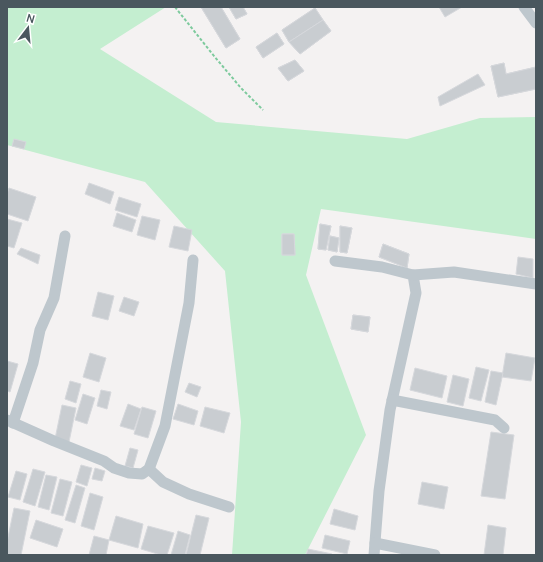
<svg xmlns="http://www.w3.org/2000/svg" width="543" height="562" font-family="Manrope,sans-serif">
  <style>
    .green { fill: #c4eed0 }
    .building { fill: #c9cdd1; stroke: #d6d8dc }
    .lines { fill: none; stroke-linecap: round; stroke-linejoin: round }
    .path { stroke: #7dca9d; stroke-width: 2; stroke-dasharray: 3 2; stroke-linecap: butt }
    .street { stroke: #bec7cd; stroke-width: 11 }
  </style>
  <rect width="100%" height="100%" fill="#f4f2f2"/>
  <polygon class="green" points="7,7 166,7 100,49 216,122 407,139 480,118 536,117 536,239 321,209 306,275 366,435 305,555 232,555 241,422 225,271 145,182 7,145"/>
  <g class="building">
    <polygon points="201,7 221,7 240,39 226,48"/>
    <polygon points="201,7 221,7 240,39 226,48"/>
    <polygon points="229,7 243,7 247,14 236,19"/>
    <polygon points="229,7 243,7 247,14 236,19"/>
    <polygon points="439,7 462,7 445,17"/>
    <polygon points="315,8 323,20 289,42 282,30"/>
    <polygon points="315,8 323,20 289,42 282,30"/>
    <polygon points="323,20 331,31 300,54 289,42"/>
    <polygon points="323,20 331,31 300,54 289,42"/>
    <polygon points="277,33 284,44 263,58 256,47"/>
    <polygon points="277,33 284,44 263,58 256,47"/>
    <polygon points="295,60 304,71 288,81 278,68"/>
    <polygon points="295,60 304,71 288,81 278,68"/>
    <polygon points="504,63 506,74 536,67 536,89 498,97 491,66"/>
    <polygon points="504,63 506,74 536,67 536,89 498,97 491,66"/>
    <polygon points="478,74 485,85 440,106 438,97"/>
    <polygon points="14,139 26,142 24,149 12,146"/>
    <polygon points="89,183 114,192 110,204 85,194"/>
    <polygon points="9,188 36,197 28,221 7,214 7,194"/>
    <polygon points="119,197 141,204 137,217 115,210"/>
    <polygon points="117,213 136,220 132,232 113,226"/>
    <polygon points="142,216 160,220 155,240 137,235"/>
    <polygon points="7,219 22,223 14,248 7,246"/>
    <polygon points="320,224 331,226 326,250 318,249"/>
    <polygon points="320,224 331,226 326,250 318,249"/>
    <polygon points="174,226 192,230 188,251 169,247"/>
    <polygon points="340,226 352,228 347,253 340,252"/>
    <polygon points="340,226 352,228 347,253 340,252"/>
    <polygon points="282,234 294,234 295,255 282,255"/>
    <polygon points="282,234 294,234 295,255 282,255"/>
    <polygon points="330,236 339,238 337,252 328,250"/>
    <polygon points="330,236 339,238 337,252 328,250"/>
    <polygon points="383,244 409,254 407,268 379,257"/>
    <polygon points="383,244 409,254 407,268 379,257"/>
    <polygon points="21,248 40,255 38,264 17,254"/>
    <polygon points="518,257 533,259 533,278 516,274"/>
    <polygon points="98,292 114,296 108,320 92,316"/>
    <polygon points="124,297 139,302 134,316 119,311"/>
    <polygon points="353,315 370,317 368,332 351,329"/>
    <polygon points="353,315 370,317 368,332 351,329"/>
    <polygon points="90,353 106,358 99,382 83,377"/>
    <polygon points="506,353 535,358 531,381 502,377"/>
    <polygon points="7,361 18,364 10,392 7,391"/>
    <polygon points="476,367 489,370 481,401 469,398"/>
    <polygon points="415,368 447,376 442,398 410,390"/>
    <polygon points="491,371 503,373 496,405 485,402"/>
    <polygon points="453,375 469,379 463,406 447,402"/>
    <polygon points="70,381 81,384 76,403 65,399"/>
    <polygon points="189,383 201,387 197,397 185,392"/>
    <polygon points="101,390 111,392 107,409 97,406"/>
    <polygon points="83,394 95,398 87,424 75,420"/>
    <polygon points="128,404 141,409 134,430 120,426"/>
    <polygon points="178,404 198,411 194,425 173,419"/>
    <polygon points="62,405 76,408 69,442 55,439"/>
    <polygon points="142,407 156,411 148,438 134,434"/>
    <polygon points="205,407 230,413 224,433 200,426"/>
    <polygon points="491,432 514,435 505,499 481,496"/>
    <polygon points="130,448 138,450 133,468 125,466"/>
    <polygon points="81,465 92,468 87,486 76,482"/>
    <polygon points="95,468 105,471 102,481 92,479"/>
    <polygon points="33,469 45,472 35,506 23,502"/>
    <polygon points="16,471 27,474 20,500 8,497"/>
    <polygon points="46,475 57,477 49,510 38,507"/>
    <polygon points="60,479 72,482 63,516 51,513"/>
    <polygon points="422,482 448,487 444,509 418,504"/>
    <polygon points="76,485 85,488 75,523 65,520"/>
    <polygon points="90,493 103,497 94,530 81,526"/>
    <polygon points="14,508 30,511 21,555 7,555 7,542"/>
    <polygon points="334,509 358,516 355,530 330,524"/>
    <polygon points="196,515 209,518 200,555 186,555"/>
    <polygon points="116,516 143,524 138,548 109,540"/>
    <polygon points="36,520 63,529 57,547 30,538"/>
    <polygon points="488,525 506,528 503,555 484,555"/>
    <polygon points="148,526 174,533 167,555 161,555 141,549"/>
    <polygon points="178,531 190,535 185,555 171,555"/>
    <polygon points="325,535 350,541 347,554 322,548"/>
    <polygon points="94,536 109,540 106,555 89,555"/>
    <polygon points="308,549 332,554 332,555 306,555"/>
  </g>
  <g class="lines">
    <polyline class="path" points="175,7 214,56 241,88 263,110"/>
    <g class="street">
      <polyline points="524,7 536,23"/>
      <polyline points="335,261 382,267 413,275 416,293 390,410 379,491 374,555"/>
      <polyline points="413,275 454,272 536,284"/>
      <polyline points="392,400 495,420 504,428"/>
      <polyline points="7,420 54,441 104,461 114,468 129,473 142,474 149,469 165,426 189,303 193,260"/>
      <polyline points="13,423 33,363 40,330 54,298 65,236"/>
      <polyline points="149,469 163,482 189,494 229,507"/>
      <polyline points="375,543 435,555"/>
    </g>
  </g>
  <rect width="543" height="562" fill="none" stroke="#4a575e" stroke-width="16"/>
  <g transform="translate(28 28) rotate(16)" stroke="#ffffff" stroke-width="3" paint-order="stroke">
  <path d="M0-3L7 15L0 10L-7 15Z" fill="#4a575e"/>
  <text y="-6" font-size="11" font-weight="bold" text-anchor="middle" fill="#4a575e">N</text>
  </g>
</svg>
